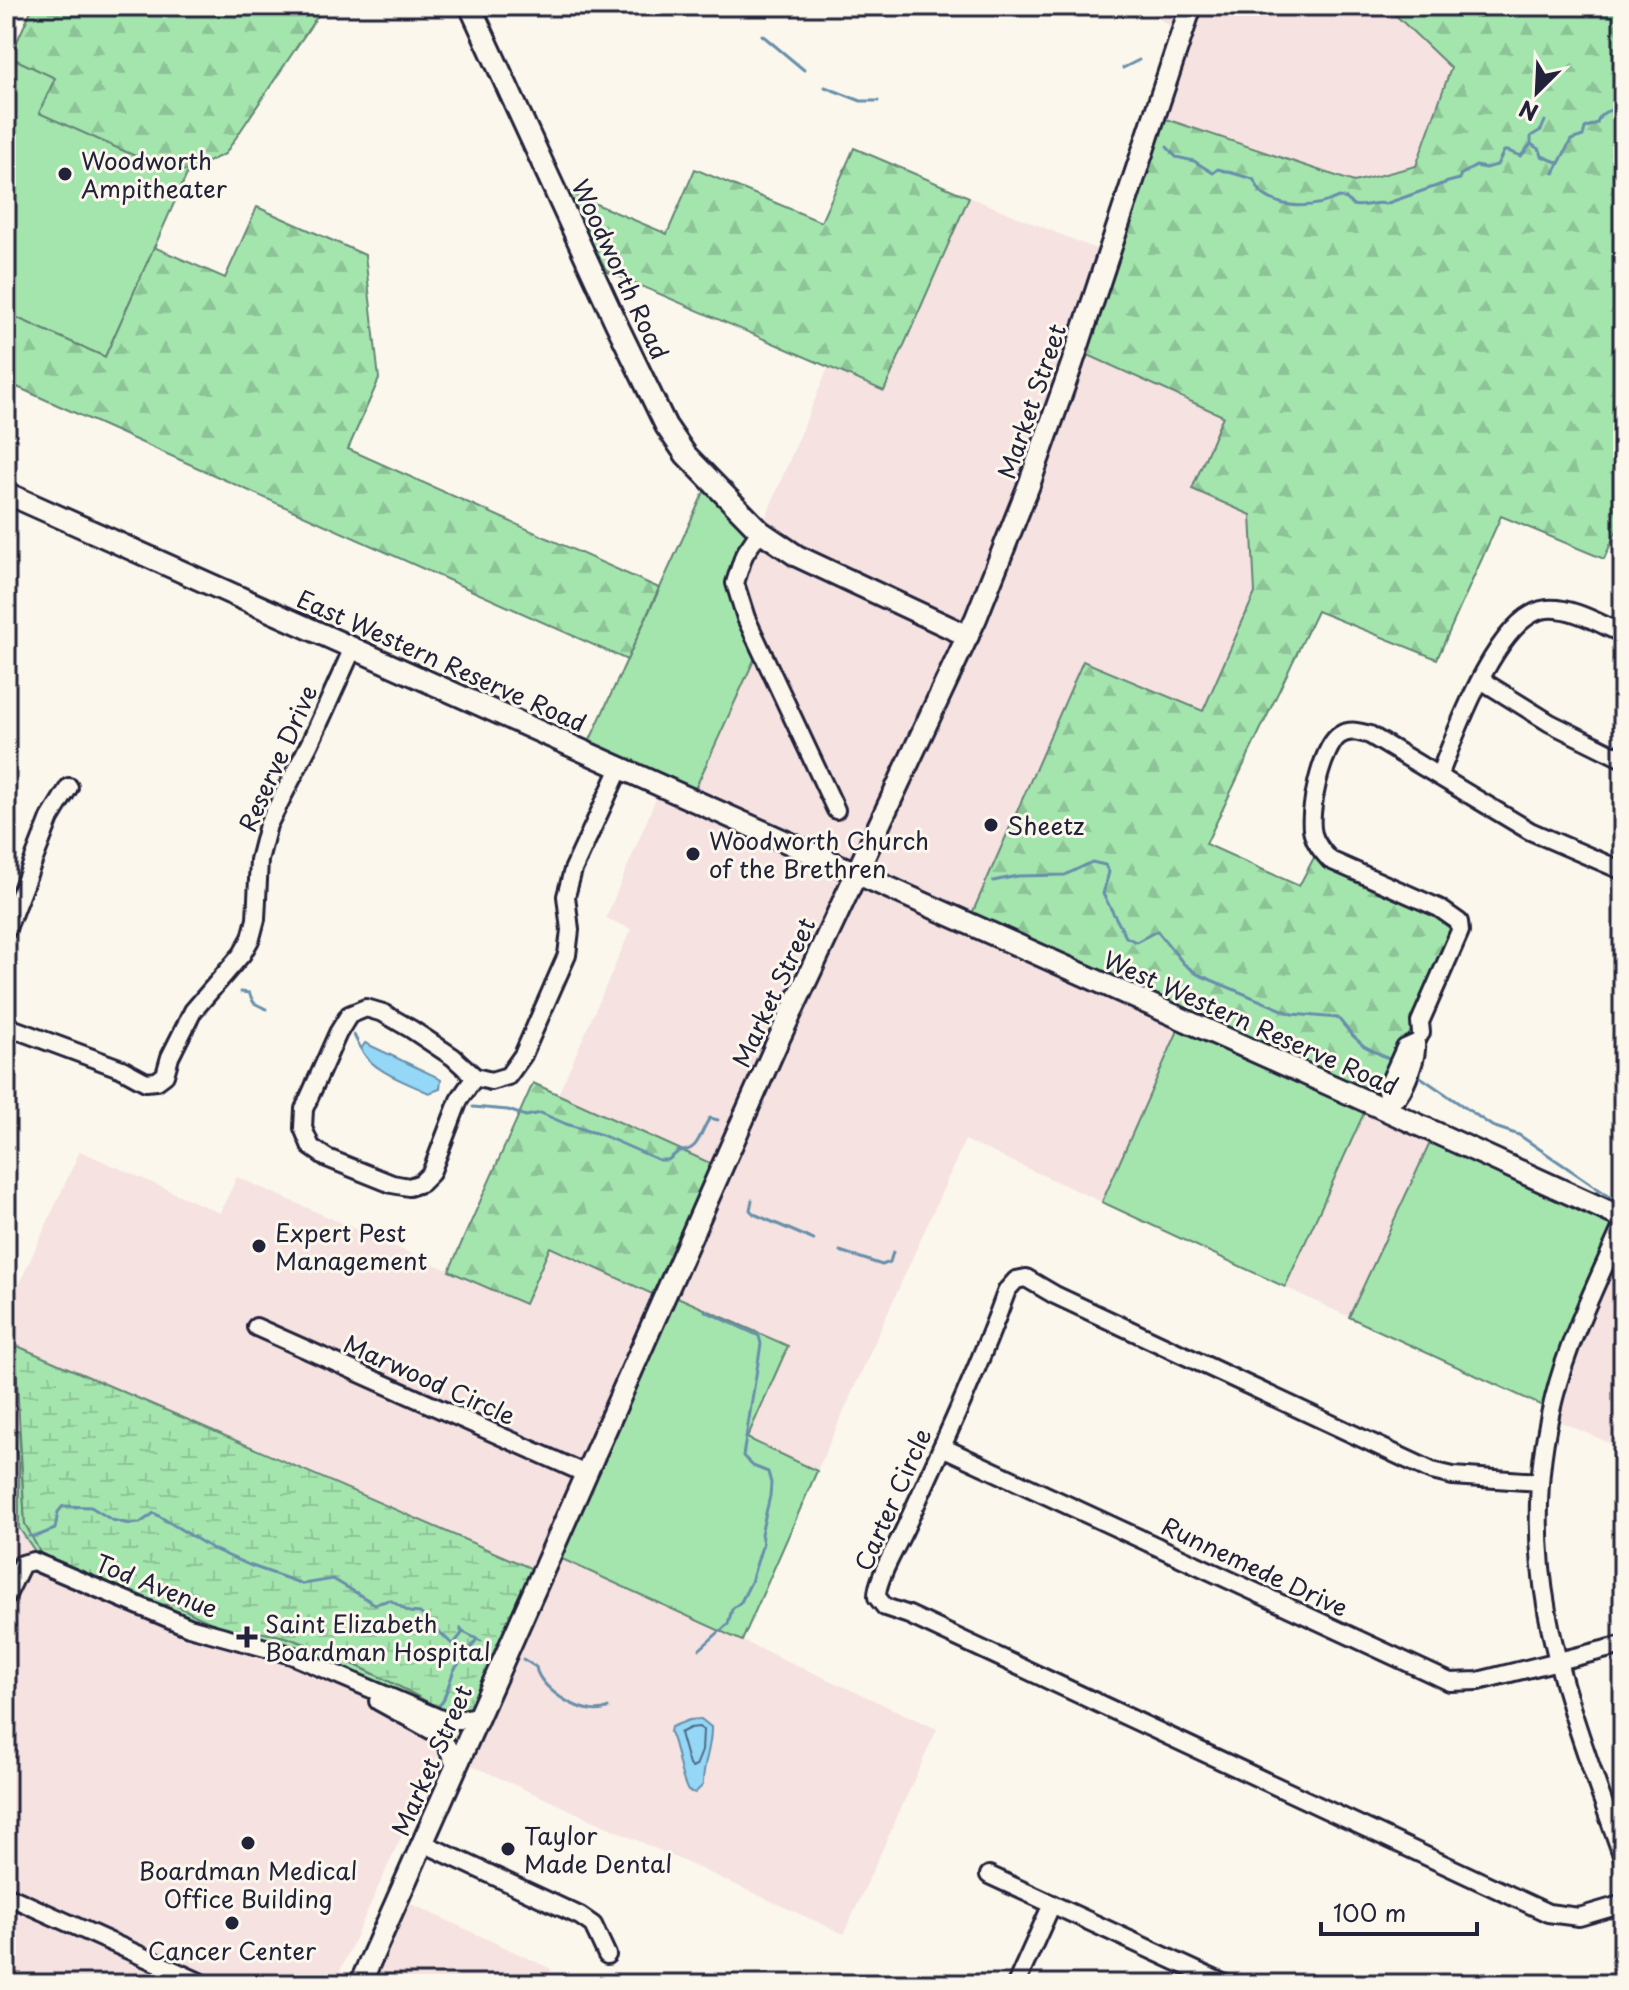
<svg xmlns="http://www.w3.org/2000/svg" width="1629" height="1990" font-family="'Playpen Sans',sans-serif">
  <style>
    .built { fill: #f5e2e1 }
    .green { fill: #a4e5ae; stroke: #638474; stroke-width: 2 }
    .forest { fill: url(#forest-firs); stroke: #638474; stroke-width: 2 }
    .wetland { fill: url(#wetland-marsh); stroke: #638474; stroke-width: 2 }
    .water { fill: #95d7f6; stroke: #678fab; stroke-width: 2 }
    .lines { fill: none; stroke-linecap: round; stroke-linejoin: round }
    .shore { stroke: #506a86; stroke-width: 2 }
    .stream { stroke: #678fab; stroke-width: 3 }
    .minor-casing { stroke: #22223b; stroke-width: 22 }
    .major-casing { stroke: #22223b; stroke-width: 26 }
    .minor { stroke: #fbf7ec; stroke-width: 16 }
    .major { stroke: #fbf7ec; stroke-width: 20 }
    .poi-dot { fill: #22223b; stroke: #fbf7ec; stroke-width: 3 }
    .labels { text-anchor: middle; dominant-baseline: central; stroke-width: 6; stroke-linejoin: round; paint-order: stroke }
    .poi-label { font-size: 24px; fill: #22223b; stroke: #fbf7ec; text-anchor: start }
    .street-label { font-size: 24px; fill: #22223b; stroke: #fbf7ec }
  </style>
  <defs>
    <pattern id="forest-firs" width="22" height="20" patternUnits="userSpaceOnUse" patternTransform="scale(2)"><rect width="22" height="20" fill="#a4e5ae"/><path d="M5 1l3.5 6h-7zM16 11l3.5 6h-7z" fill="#8dc497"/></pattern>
    <pattern id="wetland-marsh" width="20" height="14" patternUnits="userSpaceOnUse" patternTransform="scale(2)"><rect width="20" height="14" fill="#a4e5ae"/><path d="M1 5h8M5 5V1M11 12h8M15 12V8" fill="none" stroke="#8dc497"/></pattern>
  </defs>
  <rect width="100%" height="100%" fill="#fbf7ec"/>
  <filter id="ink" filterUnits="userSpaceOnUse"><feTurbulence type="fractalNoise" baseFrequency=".0125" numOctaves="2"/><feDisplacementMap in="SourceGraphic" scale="16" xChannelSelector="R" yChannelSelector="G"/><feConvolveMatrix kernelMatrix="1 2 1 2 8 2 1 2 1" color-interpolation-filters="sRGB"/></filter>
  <g filter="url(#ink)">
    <g class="built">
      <polygon points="1139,6 1386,6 1451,68 1416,166 1354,182 1154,115 1181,33"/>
      <polygon points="969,197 1108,254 1077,350 1223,416 1251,514 1255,593 1203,711 1083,661 968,924 1183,1019 1102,1202 965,1140 817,1471 747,1438 558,1095 631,929 606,918 661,787 735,583 760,531 828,368 884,391"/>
      <polygon points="1369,1102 1435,1132 1349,1317 1285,1287"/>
      <polygon points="80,1151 220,1213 237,1177 525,1304 550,1247 663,1299 551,1554 937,1729 844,1934 460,1760 542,1573 459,1710 334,1984 229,1984 6,1883 6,1313"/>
      <polygon points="1623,1224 1623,1449 1550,1417"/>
      <polygon points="6,1895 204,1984 6,1984"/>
      <polygon points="399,1898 551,1969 544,1984 360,1984"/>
    </g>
    <g class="green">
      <polygon points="10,57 201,143 105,357 6,313 6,67"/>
      <polygon points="709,481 760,531 735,583 760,647 690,800 584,753"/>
      <polygon points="1183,1019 1369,1102 1285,1287 1102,1202"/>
      <polygon points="1435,1132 1623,1218 1551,1410 1349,1317"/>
      <polygon points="666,1292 788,1346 747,1438 817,1471 742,1641 551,1554"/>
      <polygon points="19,1430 25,1524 73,1569 144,1600 173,1603 204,1620 285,1637 326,1651 418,1695 452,1716 166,1613 39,1557 19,1528 19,1463 11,1431"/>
    </g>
    <g class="forest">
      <polygon points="33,6 324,6 225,154 188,171 162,168 39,113 55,78 10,57"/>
      <polygon points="1386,6 1623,6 1623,517 1604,559 1501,516 1437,659 1317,611 1206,844 1299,886 1319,848 1439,908 1460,931 1375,1104 967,925 1083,661 1203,711 1255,593 1251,515 1192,489 1223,416 1077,350 1154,115 1354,182 1416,166 1451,68"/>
      <polygon points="854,148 969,197 884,391 588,263 553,186 667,234 695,169 821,222"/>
      <polygon points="257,207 365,255 379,379 348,449 659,588 627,660 6,382 6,313 105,357 154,247 225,278"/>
      <polygon points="533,1083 721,1168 663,1299 550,1247 525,1304 449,1271"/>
    </g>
    <path class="wetland" d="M15 1345 542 1573 480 1715 459 1720C405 1688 348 1658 289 1638 270 1632 248 1632 228 1628 208 1623 191 1613 173 1603L165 1605 144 1600 41 1554 25 1524Z"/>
    <g class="water">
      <path d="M365 1043 435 1076 441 1080 440 1089 429 1093C408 1083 371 1071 361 1049Z"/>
      <path d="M701 1719 711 1727C712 1748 702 1765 703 1785L695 1793 688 1791C678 1773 679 1751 670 1732L671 1727 689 1720Z"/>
    </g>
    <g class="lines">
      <polygon class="shore" points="699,1727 703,1730 702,1751 696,1766 692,1768 689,1765 680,1733 690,1728"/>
      <g class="stream">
        <polyline points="762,35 804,70"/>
        <polyline points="1123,68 1139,60"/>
        <polyline points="825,87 861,101 878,101"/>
        <polyline points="1531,144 1540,150 1542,156 1559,163"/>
        <path d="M1167 147 1176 157 1194 161 1213 173 1218 169 1253 179C1257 184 1259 192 1264 195 1285 210 1316 208 1339 197L1347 199 1352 205C1364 208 1375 201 1385 204L1448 182 1460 179V175L1476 166 1485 168 1497 165 1504 151H1508L1521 156 1531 144V136L1541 130 1545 121"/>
        <path d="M1554 173 1571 140 1583 136 1585 128 1597 123C1600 110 1612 111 1623 106"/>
        <polyline points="993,881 1018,876 1065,875 1092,862 1105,865 1109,872 1103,894 1126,937 1136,942 1157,931 1184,964 1197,974 1292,1014 1338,1018 1352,1035 1364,1046 1387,1058"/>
        <polyline points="241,992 249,993 254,1003 266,1009"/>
        <polyline points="354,1035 361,1049"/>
        <polyline points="1419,1076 1492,1126 1519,1135 1616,1201"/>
        <path d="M473 1107 508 1110 526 1116 541 1113 566 1124 602 1135 659 1160H668L679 1151C700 1152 699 1132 710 1118L718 1120"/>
        <polyline points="752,1200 750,1210 754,1214 814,1240"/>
        <polyline points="840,1251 882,1265 890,1262 893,1252"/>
        <polyline points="29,1536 37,1536 55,1529 58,1512 63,1506 91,1507 112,1520 129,1524 140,1523 154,1513 213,1549 249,1565 303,1584 333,1579 375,1604 390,1600 409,1612 420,1613 453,1645 463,1632"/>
        <polyline points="461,1628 461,1631 481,1641"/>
        <polyline points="700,1649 728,1624 732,1609 741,1602 751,1582 763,1543 761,1534 770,1496 771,1483 768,1472 753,1466 743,1456 761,1344 759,1336 705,1311"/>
        <path d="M523 1659 536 1667C539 1690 588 1720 608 1708"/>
        <polyline points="438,1707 443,1701 454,1670 477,1639"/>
      </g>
      <defs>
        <g id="minor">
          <polyline points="760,531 744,555 735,583 746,618 836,810"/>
          <polyline points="1481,680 1550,723 1623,759"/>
          <path d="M1439 776C1455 735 1498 613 1547 609 1573 607 1600 624 1623 634"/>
          <polyline points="6,931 50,818 69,787"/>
          <polyline points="6,1026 122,1069 146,1082 157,1081 165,1075 170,1057 193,1011 242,954 251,938 256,919 259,860 268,825 310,743 353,648"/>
          <path d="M1421 1033 1420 1022 1460 931 1459 922 1439 908 1330 860C1323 852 1316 845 1313 834 1307 814 1322 746 1340 735 1350 729 1360 732 1370 735L1530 831 1623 871"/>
          <polyline points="475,1077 459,1100 431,1173 421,1183 409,1187 392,1184 327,1158 311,1147 303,1128 304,1109 338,1033 349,1015 366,1008 383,1013 411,1029 453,1057 475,1077 491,1081 508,1076 523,1055 567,955 570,930 566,896 573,870 620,768"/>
          <path d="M1385 1110C1389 1101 1394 1101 1399 1095 1407 1084 1418 1055 1416 1043L1405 1048 1386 1090 1388 1102"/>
          <path d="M1623 1224C1598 1281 1569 1338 1554 1398 1510 1570 1568 1700 1623 1858"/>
          <polyline points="256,1327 586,1474"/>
          <polyline points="942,1447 1450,1682 1478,1681 1623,1645"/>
          <path d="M1540 1482 1453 1476 1432 1471 1055 1295 1026 1278 1016 1280 1007 1290C978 1370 942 1447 907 1524 899 1543 876 1579 877 1597L885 1607 909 1615 1548 1913 1579 1917 1623 1904"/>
          <polyline points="6,1597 22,1564 33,1561 189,1627 291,1655 444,1720 459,1720 480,1715"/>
          <polyline points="378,1701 436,1733 447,1746 456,1768"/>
          <polyline points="423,1843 580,1916 593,1925 607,1955"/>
          <polyline points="989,1875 1225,1984"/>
          <polyline points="6,1895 204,1984"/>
          <polyline points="1016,1984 1052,1904"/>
        </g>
        <g id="major">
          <polyline points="470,6 616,323 666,426 686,455 760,531 797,556 968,636"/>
          <polyline points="6,493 1377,1106 1623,1218"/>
          <polyline points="360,1984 776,1045 976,618 1029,485 1072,364 1191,6"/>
        </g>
      </defs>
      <use href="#minor" class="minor-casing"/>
      <use href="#major" class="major-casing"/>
      <use href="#minor" class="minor"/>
      <use href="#major" class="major"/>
    </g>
  </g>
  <g class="poi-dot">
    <circle cx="65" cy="174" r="8"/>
    <circle cx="991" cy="825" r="8"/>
    <circle cx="693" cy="854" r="8"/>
    <circle cx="259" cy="1246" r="8"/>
    <path d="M243 1625h8v8h8v8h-8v8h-8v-8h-8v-8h8z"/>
    <circle cx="248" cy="1843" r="8"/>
    <circle cx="508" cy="1849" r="8"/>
    <circle cx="232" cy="1923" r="8"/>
  </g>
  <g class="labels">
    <g class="poi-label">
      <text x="81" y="160">Woodworth<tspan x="81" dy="28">Ampitheater</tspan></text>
      <text x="1007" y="825">Sheetz</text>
      <text x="709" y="840">Woodworth Church<tspan x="709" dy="28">of the Brethren</tspan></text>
      <text x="275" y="1232">Expert Pest<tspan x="275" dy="28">Management</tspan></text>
      <text x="265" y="1623">Saint Elizabeth<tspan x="265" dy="28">Boardman Hospital</tspan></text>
      <text x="524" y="1835">Taylor<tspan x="524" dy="28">Made Dental</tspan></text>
      <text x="248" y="1870" text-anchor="middle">Boardman Medical<tspan x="248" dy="28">Office Building</tspan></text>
      <text x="232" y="1950" text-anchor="middle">Cancer Center</text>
    </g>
    <g class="street-label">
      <text transform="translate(621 269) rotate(65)">Woodworth Road</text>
      <text transform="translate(1031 401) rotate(-71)">Market Street</text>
      <text transform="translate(442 660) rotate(24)">East Western Reserve Road</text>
      <text transform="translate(277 758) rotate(-66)">Reserve Drive</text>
      <text transform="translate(773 992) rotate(-65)">Market Street</text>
      <text transform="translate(1251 1022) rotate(24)">West Western Reserve Road</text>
      <text transform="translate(430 1379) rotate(24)">Marwood Circle</text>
      <text transform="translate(892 1499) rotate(-66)">Carter Circle</text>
      <text transform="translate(1255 1566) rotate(25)">Runnemede Drive</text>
      <text transform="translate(157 1585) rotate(22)">Tod Avenue</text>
      <text transform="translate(431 1760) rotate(-66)">Market Street</text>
    </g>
  </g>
  <rect width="1629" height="1990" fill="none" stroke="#fbf7ec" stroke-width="32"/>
  <rect x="16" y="16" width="1597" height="1958" fill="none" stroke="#22223b" stroke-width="3" filter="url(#ink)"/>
  <g transform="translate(1537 92) rotate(204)" stroke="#fbf7ec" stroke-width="6" paint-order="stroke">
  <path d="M0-6L14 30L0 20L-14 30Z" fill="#22223b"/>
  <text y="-12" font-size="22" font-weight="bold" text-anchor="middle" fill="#22223b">N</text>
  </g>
  <path d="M1321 1922v12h156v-12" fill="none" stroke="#22223b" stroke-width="4"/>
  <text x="1333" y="1922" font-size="24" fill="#22223b" stroke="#fbf7ec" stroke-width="6" paint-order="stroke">100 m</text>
</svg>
